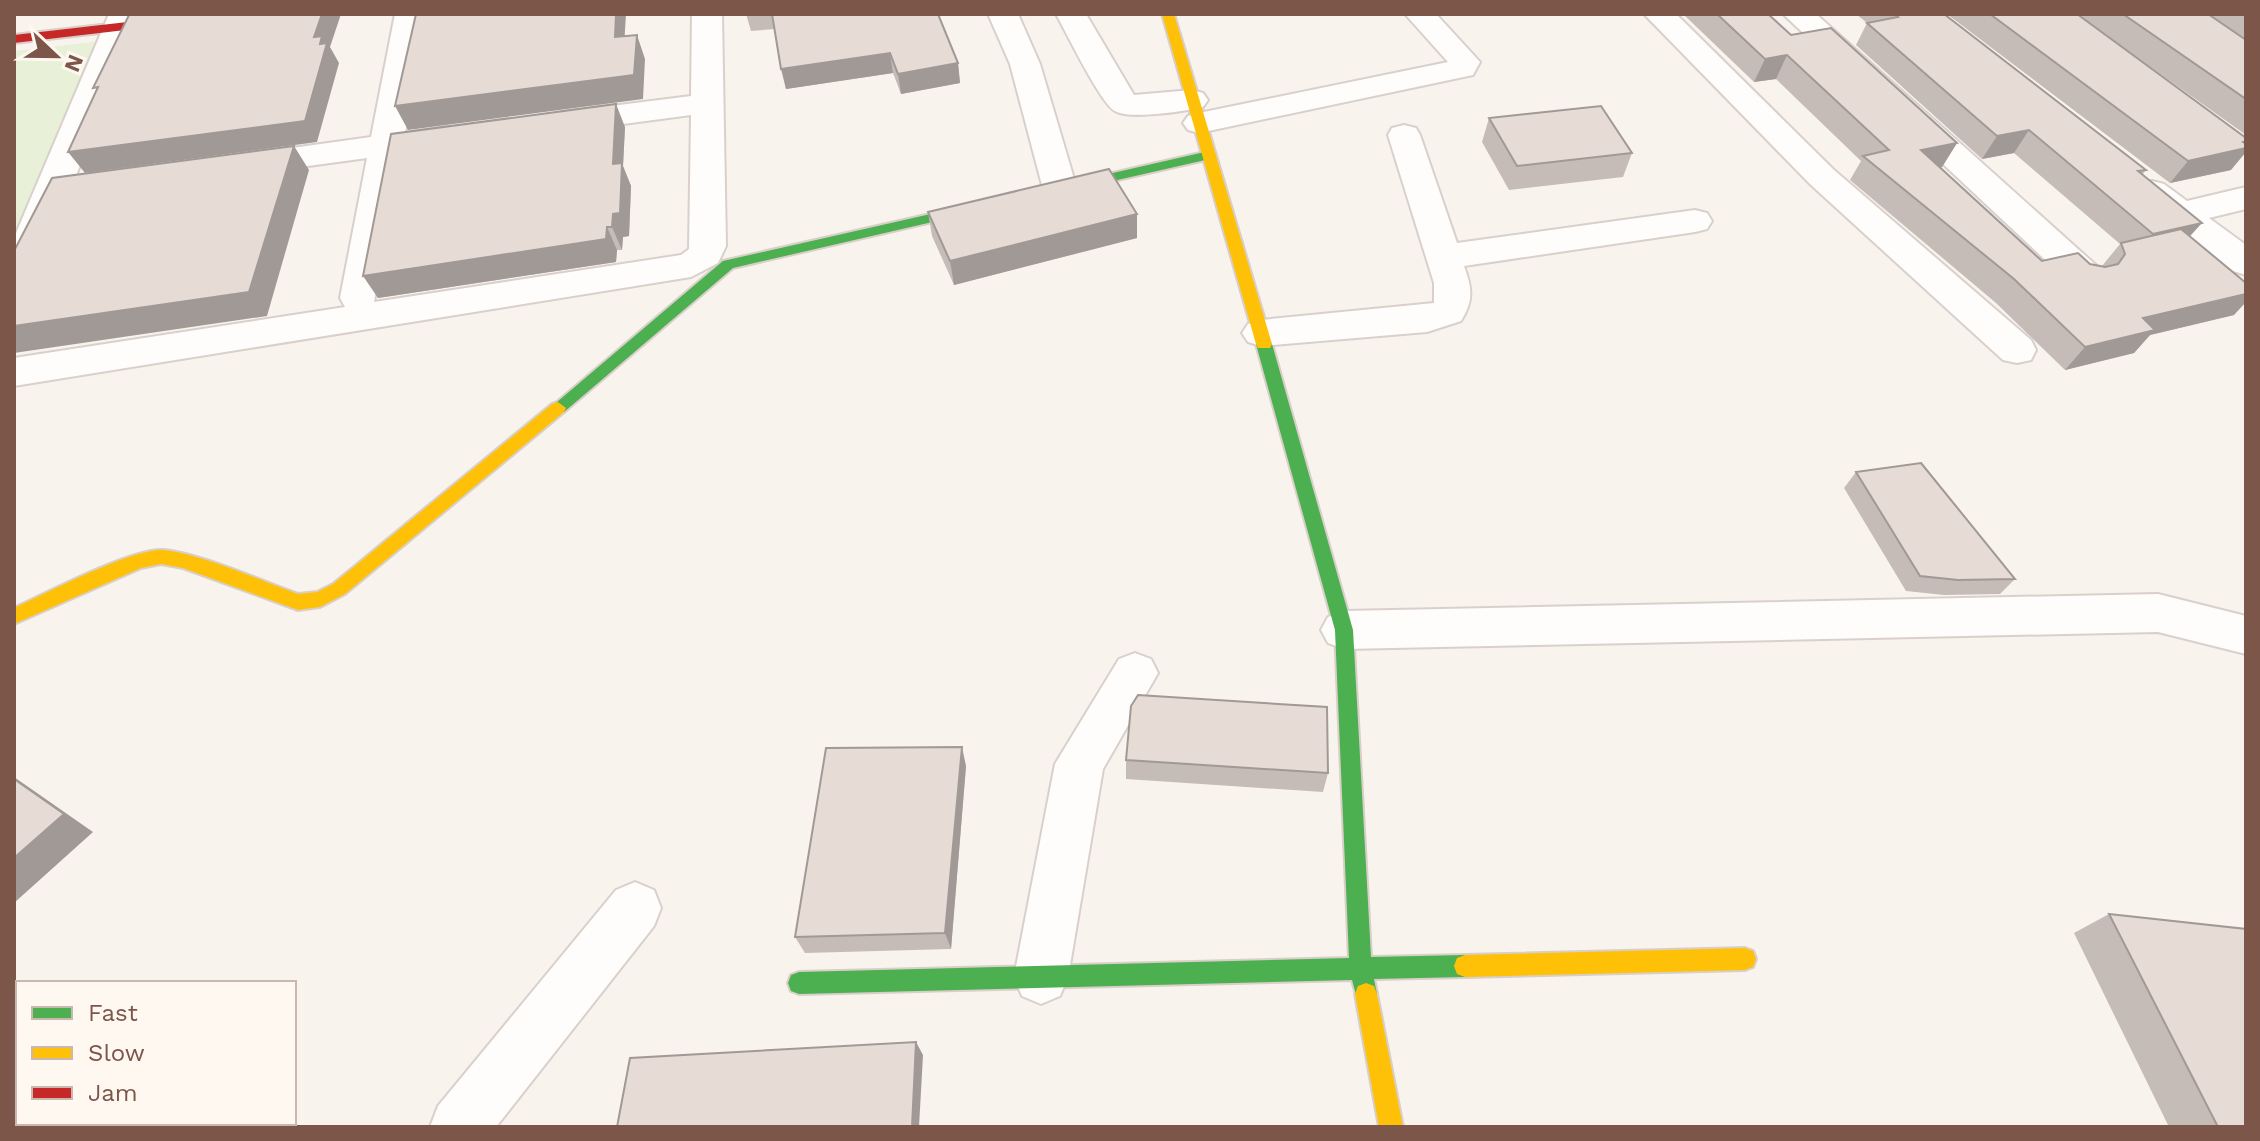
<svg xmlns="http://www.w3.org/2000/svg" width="2260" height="1141" font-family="'Work Sans',sans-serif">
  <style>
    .green { fill: #e8f0d7 }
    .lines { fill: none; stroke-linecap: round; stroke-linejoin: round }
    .street-casing { stroke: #d9d0cb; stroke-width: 4 }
    .fast-casing { stroke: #d9cfc9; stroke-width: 4 }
    .slow-casing { stroke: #d9cfc9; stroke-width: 4 }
    .jam-casing { stroke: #d9cfc9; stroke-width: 4 }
    .street { fill: #fefdfc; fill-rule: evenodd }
    .fast { fill: #4caf50; fill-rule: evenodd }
    .slow { fill: #ffc107; fill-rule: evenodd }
    .jam { fill: #c62828; fill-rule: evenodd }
    .wall { fill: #c6bcb7 }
    .shaded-wall { fill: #a19995 }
    .building { fill: #e6dbd5; stroke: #a19995; stroke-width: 2 }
  </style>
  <rect width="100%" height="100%" fill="#f9f3ee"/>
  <polygon class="green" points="119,39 14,266 14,51"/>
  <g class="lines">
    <defs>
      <g id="street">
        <polygon points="109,14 139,14 70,191 32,277 27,286 14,289 14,238"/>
        <polygon points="395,14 425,14 405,133 447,127 459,130 463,137 459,144 401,153 374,302 681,255 689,249 691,115 563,132 552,129 547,122 552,115 563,112 691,96 692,14 722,14 726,246 718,263 691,277 14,386 14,358 345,307 340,298 367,158 242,175 230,172 225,165 230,158 242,155 371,137"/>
        <polygon points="988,14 1018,14 1040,64 1077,189 1072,197 1060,200 1048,197 1043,189 1010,64"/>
        <path d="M1056 14H1086L1134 95 1192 90 1203 93 1208 100 1203 107C1186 111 1130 120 1115 111 1101 104 1066 32 1056 14Z"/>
        <polygon points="1405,14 1436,14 1480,62 1473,75 1199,133 1188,130 1183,123 1188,116 1199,113 1448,62"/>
        <polygon points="1644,14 1676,14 1834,170 2031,340 2036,350 2031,360 2017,363 2003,360 1810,184"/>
        <polygon points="1783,14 1816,14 2098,267 2103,276 2098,285 2085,288 2072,285"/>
        <path d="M1404 125 1416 128 1420 135 1457 243 1695 210 1707 213 1712 221 1707 229 1695 232 1464 266C1472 288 1474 300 1461 321L1427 332 1261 346 1248 342 1242 333 1248 324 1261 320 1434 303V283L1388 135 1392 128Z"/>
        <polygon points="2152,181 2164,184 2187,201 2246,187 2246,209 2209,218 2246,245 2246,275 2233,271 2140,200 2135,192 2140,184"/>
        <polygon points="2158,594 2246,616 2246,654 2158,632 1344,649 1328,643 1321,630 1328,617 1344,611"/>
        <polygon points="1135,653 1151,659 1158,673 1103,769 1068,977 1060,996 1041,1004 1022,996 1014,977 1055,764 1119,659"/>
        <polygon points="635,882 654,890 661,908 654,926 496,1127 430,1127 438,1106 616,890"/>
        <polygon points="14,1004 18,1006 18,1063 14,1061"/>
        <polygon points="21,1123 80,1123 78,1127 20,1127"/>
      </g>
      <g id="fast">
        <polygon points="1209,151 1214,152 1214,158 1056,194 1049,190 1056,186"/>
        <polygon points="988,201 995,205 993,208 733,268 564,412 552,412 550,408 723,261"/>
        <polygon points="1264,339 1272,344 1353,630 1371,957 1465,955 1473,958 1476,966 1473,974 1465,977 1374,979 1377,994 1374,1002 1366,1005 1358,1002 1352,980 799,994 791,991 788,983 791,975 799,972 1349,958 1335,630 1256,344"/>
      </g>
      <g id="slow">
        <polygon points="1162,14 1174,14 1272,344 1270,348 1258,348 1256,344"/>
        <path d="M558 402 566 408 564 412 345 594 320 607 298 610 183 568 161 564 141 568 14 624V608C47 593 132 548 163 550 199 553 262 581 298 594L317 592 333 584 552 404Z"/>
        <polygon points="1745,948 1753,951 1756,959 1753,967 1745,970 1465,977 1457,974 1454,966 1457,958 1465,955"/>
        <polygon points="1366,983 1374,986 1377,994 1403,1127 1379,1127 1355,994 1358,986"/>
      </g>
      <polygon id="jam" points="197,14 234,14 228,18 14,43 14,35"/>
    </defs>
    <use href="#street" class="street-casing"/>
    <use href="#fast" class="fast-casing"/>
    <use href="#slow" class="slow-casing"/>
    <use href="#jam" class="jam-casing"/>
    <use href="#street" class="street"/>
    <use href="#fast" class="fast"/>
    <use href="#slow" class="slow"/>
    <use href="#jam" class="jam"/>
  </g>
  <g class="wall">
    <polygon points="746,14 938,14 958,63 960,83 901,94 893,73 786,89 775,29 751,31"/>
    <polygon points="1683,14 1768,14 1791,35 1957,143 1942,167 1940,168 2042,261 2090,264 2102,266 2120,244 2014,153 1982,159 1856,45 1867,23 1856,14 1944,14 2146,170 2142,175 2190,236 2234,315 2150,335 2134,353 2065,370 1996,303 1850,180 1861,161 1776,79 1754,82"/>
    <polygon points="1947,14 2246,14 2246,39 2231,30 2246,40 2246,135 2093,26 2231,170 2170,183"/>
    <polygon points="1489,118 1632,153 1623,177 1509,190 1482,142"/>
    <polygon points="625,127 623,166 631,186 629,236 623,237 622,250 617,250 616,262 378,298"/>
    <polygon points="928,212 1137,238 954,285 932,236"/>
    <polygon points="1856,472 2015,579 2000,594 1944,595 1906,591 1844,488"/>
    <polygon points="1126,760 1328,773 1323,792 1126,779"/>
    <polygon points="966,766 951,949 805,953 795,937"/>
    <polygon points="2109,914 2246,1127 2169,1127 2074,933"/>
  </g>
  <g class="shaded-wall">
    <polygon points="322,14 341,14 330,47 339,63 317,142 85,173 68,152"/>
    <polygon points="616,14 626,14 623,61 615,37"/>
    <polygon points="637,35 645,59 643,99 408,130 395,106"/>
    <polygon points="890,53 893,73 786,89 781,69"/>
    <polygon points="1787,55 1776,79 1754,82 1765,59"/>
    <polygon points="958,63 960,83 901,94 898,74"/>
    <polygon points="616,104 625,127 623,166 631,186 629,236 623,237 622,250 612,227 613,214 613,164"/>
    <polygon points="2029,130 2014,153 1982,159 1997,136"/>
    <polygon points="2246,141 2246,152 2231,170 2170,183 2188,161"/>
    <polygon points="1957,143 1942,167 1907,174 1921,150"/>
    <polygon points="294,146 309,170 267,316 14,353 14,326"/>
    <polygon points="1137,214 1137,238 954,285 950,261"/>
    <polygon points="2202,223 2182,245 2135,257 2153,234"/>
    <polygon points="607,227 617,250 616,262 378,298 363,276"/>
    <polygon points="2246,294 2246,302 2234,315 2150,335 2134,353 2065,370 2085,347 2143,318"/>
    <polygon points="962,747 966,766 951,949 945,933"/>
    <polygon points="14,777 93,832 14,903"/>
    <polygon points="916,1042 923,1055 919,1127 912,1127"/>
  </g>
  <g class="building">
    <polygon points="140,14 322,14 314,37 322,36 320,44 327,43 305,121 68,152 98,87 93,88 129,15"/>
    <polygon points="416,14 616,14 615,37 637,35 634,75 395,106"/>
    <polygon points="772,14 938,14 958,63 898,74 890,53 781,69"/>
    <polygon points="1717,14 1768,14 1791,35 1831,28 1957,143 1921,150 2042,261 2078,253 2090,264 2105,267 2118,264 2125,254 2121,243 2181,229 2246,283 2246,294 2143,318 2155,330 2085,347 2014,279 1863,156 1889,150 1787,55 1765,59"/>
    <polygon points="1894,14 1944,14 2146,170 2138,171 2202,223 2153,234 2029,130 1997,136 1867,23 1898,17"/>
    <polygon points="1990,14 2077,14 2246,138 2246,141 2243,142 2246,144 2246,148 2188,161"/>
    <polygon points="2123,14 2208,14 2246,40 2246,99"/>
    <polygon points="616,104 613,164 622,163 620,213 613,214 612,227 607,227 606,239 363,276 391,134"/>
    <polygon points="1601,106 1632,153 1517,166 1489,118"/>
    <polygon points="294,146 249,292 14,326 14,251 52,178"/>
    <polygon points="1109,169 1137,214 950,261 928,212"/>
    <polygon points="1921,463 2015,579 1958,580 1920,576 1856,472"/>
    <polygon points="1138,695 1327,707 1328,773 1126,760 1131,706"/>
    <polygon points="962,747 945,933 795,937 826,748"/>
    <polygon points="14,779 64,814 14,858"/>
    <polygon points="2109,914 2246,929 2246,1127 2218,1127"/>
    <polygon points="916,1042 912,1127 617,1127 630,1058"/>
  </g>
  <rect width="2260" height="1141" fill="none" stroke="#7b5649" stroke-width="32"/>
  <rect x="16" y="981" width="280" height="144" fill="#fff8f1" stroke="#cab7ae" stroke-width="2"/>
  <rect x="32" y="1007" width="40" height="12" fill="#4caf50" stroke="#cab7ae" stroke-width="2"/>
  <text x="88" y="1021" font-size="24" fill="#7b5649">Fast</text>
  <rect x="32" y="1047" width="40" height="12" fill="#ffc107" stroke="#cab7ae" stroke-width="2"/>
  <text x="88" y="1061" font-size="24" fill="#7b5649">Slow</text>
  <rect x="32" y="1087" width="40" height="12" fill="#c62828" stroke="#cab7ae" stroke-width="2"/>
  <text x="88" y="1101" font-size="24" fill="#7b5649">Jam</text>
  <g transform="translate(56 56) rotate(112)" stroke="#fff8f1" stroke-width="6" paint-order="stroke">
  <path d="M0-6L14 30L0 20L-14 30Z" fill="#7b5649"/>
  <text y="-12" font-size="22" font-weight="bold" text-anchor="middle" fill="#7b5649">N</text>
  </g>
</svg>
